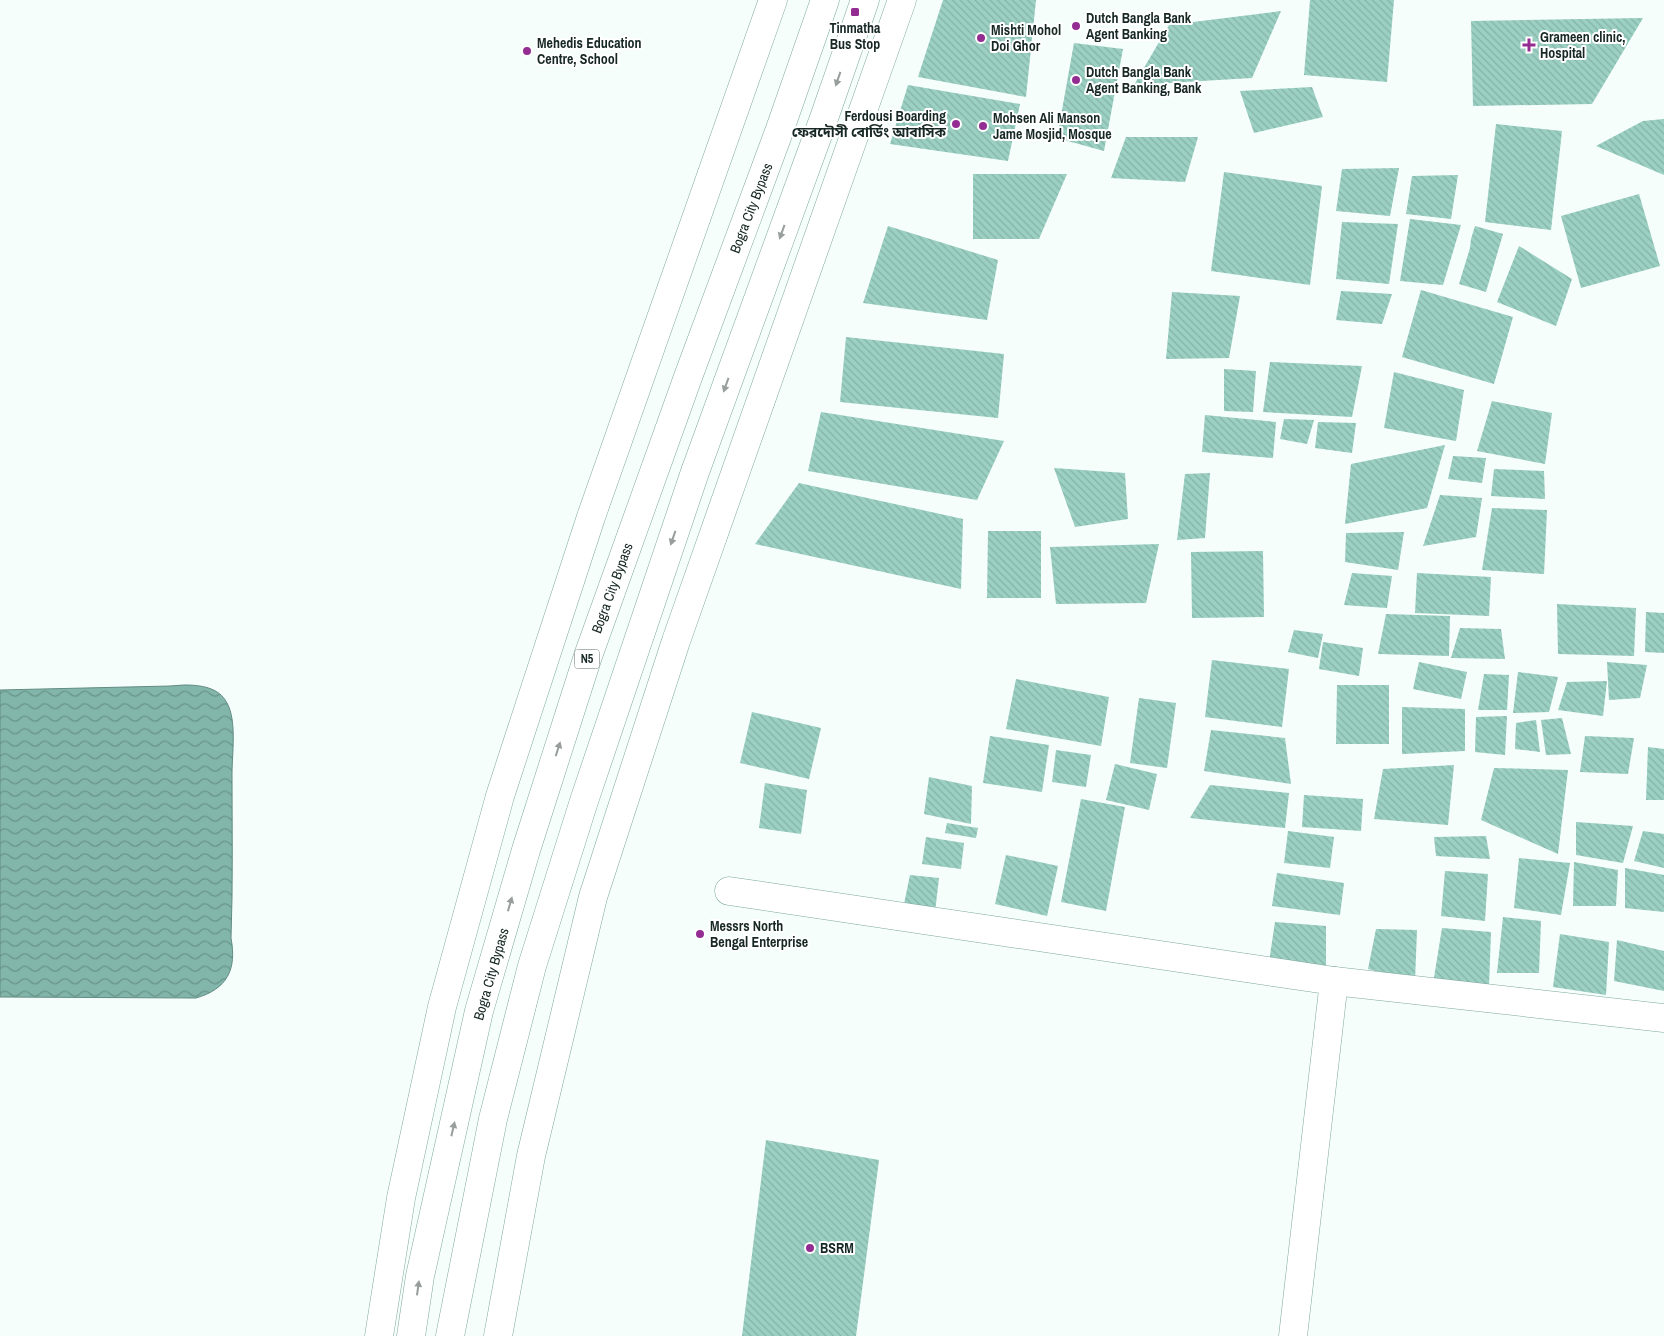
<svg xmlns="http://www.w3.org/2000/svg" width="1664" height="1336" font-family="'Archivo Narrow','Noto Sans Bengali',sans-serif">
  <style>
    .water { fill: url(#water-waves); stroke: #628b82 }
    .building { fill: url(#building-back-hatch) }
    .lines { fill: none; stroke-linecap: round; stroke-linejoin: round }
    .minor-casing { stroke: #7fa89e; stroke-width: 29 }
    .highway-casing { stroke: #7fa89e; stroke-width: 29 }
    .minor { stroke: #fff; stroke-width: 28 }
    .highway { stroke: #fff; stroke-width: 28 }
    .oneway { fill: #979e9c }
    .poi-dot { fill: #942d92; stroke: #fff; stroke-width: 2 }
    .labels { text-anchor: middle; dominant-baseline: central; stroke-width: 4; stroke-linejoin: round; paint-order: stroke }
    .shield { fill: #fff; stroke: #5d6866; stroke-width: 1 }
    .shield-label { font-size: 12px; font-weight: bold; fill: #172824 }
    .poi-label { font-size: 14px; font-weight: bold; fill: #172824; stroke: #fff; text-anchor: start }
    .street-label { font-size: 14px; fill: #172824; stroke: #fff }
  </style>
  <defs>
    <pattern id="water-waves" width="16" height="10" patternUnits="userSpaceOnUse" patternTransform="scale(1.25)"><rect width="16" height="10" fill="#82b6aa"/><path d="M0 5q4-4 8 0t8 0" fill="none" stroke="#69948a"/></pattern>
    <pattern id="building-back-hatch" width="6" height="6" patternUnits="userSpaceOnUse" patternTransform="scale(1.25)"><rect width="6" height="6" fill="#9bd0c3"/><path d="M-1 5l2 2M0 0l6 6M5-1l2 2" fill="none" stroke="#85b3a7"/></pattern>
  </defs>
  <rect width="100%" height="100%" fill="#f5fefb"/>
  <path class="water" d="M184 685C200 685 219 687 227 703 237 721 232 754 232 774 232 829 233 884 231 938 237 970 227 989 196 998L0 997V690L170 686Z"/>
  <g class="building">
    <polygon points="943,0 1036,0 1026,97 918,77"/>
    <polygon points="1310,0 1394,0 1387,82 1304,75"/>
    <polygon points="1281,11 1252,78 1134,85 1169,25"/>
    <polygon points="1643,18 1592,104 1473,106 1471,21"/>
    <polygon points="1074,43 1123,49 1104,151 1057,138"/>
    <polygon points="908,85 1020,104 1008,161 890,144"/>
    <polygon points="1312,87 1323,117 1254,133 1240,91"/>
    <polygon points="1664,119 1664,175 1596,146 1643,121"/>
    <polygon points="1496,124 1562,131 1551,230 1485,222"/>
    <polygon points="1126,137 1198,137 1185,182 1111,178"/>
    <polygon points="1399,168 1390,216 1336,211 1342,169"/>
    <polygon points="1224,172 1322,186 1310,285 1211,271"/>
    <polygon points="973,174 1067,174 1039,239 973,239"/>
    <polygon points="1458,175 1451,219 1406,214 1412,176"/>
    <polygon points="1639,194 1660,266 1581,288 1561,216"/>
    <polygon points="1410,219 1461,225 1443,285 1400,281"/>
    <polygon points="1342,222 1398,224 1389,284 1336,279"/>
    <polygon points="888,226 998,260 987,320 863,303"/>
    <polygon points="1475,226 1503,234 1486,292 1459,284 1470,248 1471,239"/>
    <polygon points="1519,246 1572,279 1556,326 1497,302"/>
    <polygon points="1421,290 1513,317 1494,384 1402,357"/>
    <polygon points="1341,291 1392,294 1382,324 1336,320"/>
    <polygon points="1172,292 1240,296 1229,358 1166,359"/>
    <polygon points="846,337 1004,354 998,418 840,402"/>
    <polygon points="1270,362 1362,366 1352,417 1263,412"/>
    <polygon points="1224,369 1256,371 1253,412 1224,411"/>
    <polygon points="1394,372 1464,390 1456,441 1384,428"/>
    <polygon points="1492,401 1552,413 1545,464 1477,451"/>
    <polygon points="821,412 1004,441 977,500 808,471"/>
    <polygon points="1205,415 1276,422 1273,458 1202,452"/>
    <polygon points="1284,419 1314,420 1307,444 1280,439"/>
    <polygon points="1318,422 1356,423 1352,453 1315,448"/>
    <polygon points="1445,445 1427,508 1345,524 1351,464"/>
    <polygon points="1453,456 1486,458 1482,483 1448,479"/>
    <polygon points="1054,468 1125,473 1128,519 1075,527"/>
    <polygon points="1494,469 1544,471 1545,499 1491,496"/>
    <polygon points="1210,473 1205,538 1177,540 1185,474"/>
    <polygon points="799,483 963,519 961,589 755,544"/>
    <polygon points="1440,495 1482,498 1476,537 1423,546"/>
    <polygon points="1492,508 1547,510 1544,574 1482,570"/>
    <polygon points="988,531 1041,531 1041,598 987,598"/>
    <polygon points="1404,532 1398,570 1345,562 1346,533"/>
    <polygon points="1159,544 1146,603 1056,604 1050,547"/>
    <polygon points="1263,551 1264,617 1192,618 1191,552"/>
    <polygon points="1352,573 1392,576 1387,608 1344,605"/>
    <polygon points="1417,573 1491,577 1489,616 1415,613"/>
    <polygon points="1557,604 1636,608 1634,656 1558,654"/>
    <polygon points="1646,612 1664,613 1664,653 1645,652"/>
    <polygon points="1386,614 1450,616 1449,656 1378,654"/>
    <polygon points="1460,628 1501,629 1505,659 1451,658"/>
    <polygon points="1294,630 1323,634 1318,658 1288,652"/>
    <polygon points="1323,642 1363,648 1359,676 1319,669"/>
    <polygon points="1212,660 1289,669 1282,727 1205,717"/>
    <polygon points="1419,662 1467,672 1461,699 1413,689"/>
    <polygon points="1607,662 1647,665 1640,698 1609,700"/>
    <polygon points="1518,672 1558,677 1549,712 1513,713"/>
    <polygon points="1484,674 1509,675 1507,710 1478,710"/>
    <polygon points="1016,679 1109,697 1101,746 1006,729"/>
    <polygon points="1607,681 1603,716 1558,710 1567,682"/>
    <polygon points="1337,685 1389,685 1389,744 1336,744"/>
    <polygon points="1139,698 1176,703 1167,768 1130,763"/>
    <polygon points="1402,707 1465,709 1465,751 1402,754"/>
    <polygon points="752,712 821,728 809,779 740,763"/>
    <polygon points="1507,716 1505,755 1475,752 1476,717"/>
    <polygon points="1562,718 1571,754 1546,755 1541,720"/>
    <polygon points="1536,720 1540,752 1515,749 1516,723"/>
    <polygon points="1211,730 1285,738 1291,784 1204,771"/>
    <polygon points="990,736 1049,745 1042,792 983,783"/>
    <polygon points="1585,736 1634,738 1628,774 1580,772"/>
    <polygon points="1648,747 1664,749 1664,800 1646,800"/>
    <polygon points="1056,750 1091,755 1086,787 1052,782"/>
    <polygon points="1115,764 1157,774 1149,810 1106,800"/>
    <polygon points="1454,765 1448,825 1374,819 1383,769"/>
    <polygon points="1494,768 1568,770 1558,854 1481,820"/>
    <polygon points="929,777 972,786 971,824 924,814"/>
    <polygon points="765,783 807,790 801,834 759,828"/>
    <polygon points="1210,785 1289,793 1285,828 1190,818"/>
    <polygon points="1304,795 1363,799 1361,831 1302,827"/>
    <polygon points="1081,799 1125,807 1106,911 1061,902"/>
    <polygon points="1576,822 1633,826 1623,863 1576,855"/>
    <polygon points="947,823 978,828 976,838 945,833"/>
    <polygon points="1288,831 1334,837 1330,868 1284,863"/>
    <polygon points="1643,831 1664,834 1664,868 1634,861"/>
    <polygon points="1486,836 1490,859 1436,856 1434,837"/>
    <polygon points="926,837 964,843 961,869 922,864"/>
    <polygon points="1006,855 1058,866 1047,916 995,904"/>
    <polygon points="1519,858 1570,863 1561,915 1514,908"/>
    <polygon points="1574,862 1618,870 1616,906 1573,906"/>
    <polygon points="1625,868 1664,875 1664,912 1625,908"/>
    <polygon points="1445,871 1488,874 1485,921 1441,916"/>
    <polygon points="1277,873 1344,883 1340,915 1272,906"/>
    <polygon points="910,875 939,878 935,912 904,904"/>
    <polygon points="1503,917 1541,921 1539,973 1497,973"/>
    <polygon points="1275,922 1326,926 1326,970 1269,962"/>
    <polygon points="1442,928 1491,932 1489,986 1433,984"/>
    <polygon points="1376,929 1417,930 1415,981 1368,969"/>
    <polygon points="1560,934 1609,942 1606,995 1553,987"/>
    <polygon points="1617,940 1664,951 1664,991 1614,981"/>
    <polygon points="766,1140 879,1160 856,1336 742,1336"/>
  </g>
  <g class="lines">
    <defs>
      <g id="minor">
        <polyline points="729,891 1334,981 1664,1018"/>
        <polyline points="379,1336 401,1198 442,1007 500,796 591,517 773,0"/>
        <polyline points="498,1336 531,1156 593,897 676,641 902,0"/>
        <polyline points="1293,1336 1334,981"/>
      </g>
      <g id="highway">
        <polyline points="411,1336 420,1276 479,1011 526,850 588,656 688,377 780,129 825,0"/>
        <polyline points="450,1336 493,1119 532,966 584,801 695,472 824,118 865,0"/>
      </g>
    </defs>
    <use href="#minor" class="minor-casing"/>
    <use href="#highway" class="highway-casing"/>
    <use href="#minor" class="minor"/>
    <use href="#highway" class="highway"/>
  </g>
  <defs><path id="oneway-solid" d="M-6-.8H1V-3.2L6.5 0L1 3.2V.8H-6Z" transform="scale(1.25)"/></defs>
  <g class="oneway">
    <use href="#oneway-solid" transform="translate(838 79) rotate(109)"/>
    <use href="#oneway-solid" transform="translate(782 232) rotate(110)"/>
    <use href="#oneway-solid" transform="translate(726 385) rotate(110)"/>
    <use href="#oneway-solid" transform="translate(673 538) rotate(109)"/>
    <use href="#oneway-solid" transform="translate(558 749) rotate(-72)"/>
    <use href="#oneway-solid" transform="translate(510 904) rotate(-74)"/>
    <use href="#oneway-solid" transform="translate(453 1129) rotate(-77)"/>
    <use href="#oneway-solid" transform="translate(418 1288) rotate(-82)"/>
  </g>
  <g class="poi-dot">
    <rect x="850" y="7" width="10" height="10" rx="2.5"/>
    <circle cx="1076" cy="26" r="5"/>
    <circle cx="981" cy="38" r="5"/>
    <path d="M1526.5 37.5h5v5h5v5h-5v5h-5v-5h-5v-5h5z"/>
    <circle cx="527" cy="51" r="5"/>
    <circle cx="1076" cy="80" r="5"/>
    <circle cx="956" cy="124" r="5"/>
    <circle cx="983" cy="126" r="5"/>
    <circle cx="700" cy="934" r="5"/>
    <circle cx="810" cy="1248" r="5"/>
  </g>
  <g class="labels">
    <rect class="shield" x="574.5" y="649.5" width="25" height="19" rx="4"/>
    <g class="shield-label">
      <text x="587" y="659">N5</text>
    </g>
    <g class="poi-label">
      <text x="1086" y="18">Dutch Bangla Bank<tspan x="1086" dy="16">Agent Banking</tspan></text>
      <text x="855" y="28" text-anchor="middle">Tinmatha<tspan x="855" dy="16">Bus Stop</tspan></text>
      <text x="991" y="30">Mishti Mohol<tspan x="991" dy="16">Doi Ghor</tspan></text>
      <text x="1540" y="37">Grameen clinic,<tspan x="1540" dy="16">Hospital</tspan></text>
      <text x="537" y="43">Mehedis Education<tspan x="537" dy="16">Centre, School</tspan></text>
      <text x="1086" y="72">Dutch Bangla Bank<tspan x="1086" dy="16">Agent Banking, Bank</tspan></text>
      <text x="946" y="116" text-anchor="end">Ferdousi Boarding<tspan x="946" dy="16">ফেরদৌসী বোর্ডিং আবাসিক</tspan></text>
      <text x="993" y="118">Mohsen Ali Manson<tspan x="993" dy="16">Jame Mosjid, Mosque</tspan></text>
      <text x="710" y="926">Messrs North<tspan x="710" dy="16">Bengal Enterprise</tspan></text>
      <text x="820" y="1248">BSRM</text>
    </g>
    <g class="street-label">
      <text transform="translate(751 208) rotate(-69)">Bogra City Bypass</text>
      <text transform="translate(612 588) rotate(-70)">Bogra City Bypass</text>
      <text transform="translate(491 974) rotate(-74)">Bogra City Bypass</text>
    </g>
  </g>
</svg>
